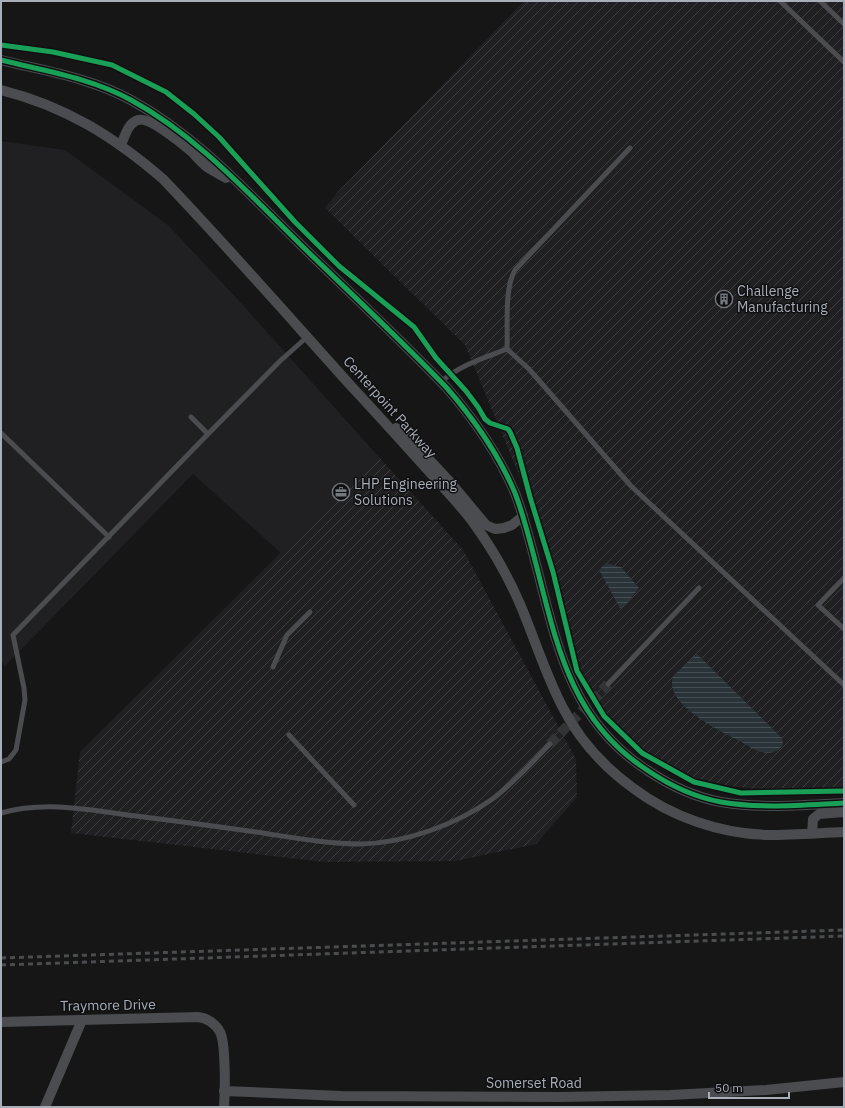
<svg xmlns="http://www.w3.org/2000/svg" width="845" height="1108" font-family="'IBM Plex Sans',sans-serif">
  <style>
    .built { fill: #202022 }
    .industrial { fill: url(#industrial-furrows) }
    .water { fill: url(#water-rules) }
    .lines { fill: none; stroke-linecap: round; stroke-linejoin: round }
    .minor-tunnel { stroke: #333436; stroke-width: 10; stroke-dasharray: 10 5; stroke-linecap: butt }
    .service { stroke: #4a4c4f; stroke-width: 5 }
    .minor { stroke: #4a4c4f; stroke-width: 10 }
    .rail { stroke: #4a4c4e; stroke-width: 3; stroke-dasharray: 5 4; stroke-linecap: butt }
    .cycleway-casing { stroke: #101012; stroke-width: 8 }
    .cycleway { stroke: #1a9f57; stroke-width: 5 }
    .labels { text-anchor: middle; dominant-baseline: central; stroke-width: 3; stroke-linejoin: round; paint-order: stroke }
    .poi-label { font-size: 14px; fill: #a7aeb7; stroke: #101012; text-anchor: start }
    .street-label { font-size: 14px; fill: #a7aeb7; stroke: #101012 }
  </style>
  <defs>
    <pattern id="industrial-furrows" width="10" height="10" patternUnits="userSpaceOnUse"><rect width="10" height="10" fill="#202022"/><path d="M-1 1l2-2M0 10L10 0M9 11l2-2" fill="none" stroke="#3e3e40"/></pattern>
    <pattern id="water-rules" width="6" height="5" patternUnits="userSpaceOnUse"><rect width="6" height="5" fill="#293338"/><path d="M0 2.5h6" fill="none" stroke="#454e53"/></pattern>
  </defs>
  <rect width="100%" height="100%" fill="#161616"/>
  <polygon class="built" points="1,141 65,150 168,225 241,303 378,456 281,553 193,474 4,667 1,658"/>
  <g class="industrial">
    <polygon points="524,1 844,1 844,791 789,793 694,782 642,753 604,716 577,671 532,506 465,345 325,208 338,192"/>
    <polygon points="378,456 463,550 576,759 577,797 536,844 455,861 325,862 71,833 80,752"/>
  </g>
  <g class="water">
    <polygon points="606,563 621,567 639,588 625,606 620,608 599,570"/>
    <path d="M697 654 782 738 783 744C779 752 771 754 762 752 755 751 747 745 740 741 721 732 660 702 674 675Z"/>
  </g>
  <g class="lines">
    <polyline class="minor-tunnel" points="550,744 608,684"/>
    <g class="service">
      <polyline points="780,1 844,62"/>
      <polyline points="820,1 844,24"/>
      <path d="M507 349C508 327 504 289 515 270L630 148"/>
      <path d="M441 382C460 365 484 358 507 349L529 369 631 486 844 685"/>
      <polyline points="191,417 208,434"/>
      <polyline points="1,433 109,537"/>
      <polyline points="844,578 818,605 844,629"/>
      <polyline points="273,667 287,635 310,612"/>
      <polyline points="608,684 699,588"/>
      <polyline points="289,735 354,805"/>
      <polyline points="1,762 9,759 16,750 25,700 24,688 13,635 208,434 280,361 307,337"/>
      <path d="M1 813C43 801 85 809 127 815 170 820 213 826 256 832 290 837 326 844 361 844 405 843 455 825 491 800 513 784 531 763 550 744"/>
    </g>
    <g class="minor">
      <path d="M1 60C45 71 91 78 131 100 197 136 248 193 301 245 349 292 399 338 446 387 474 419 498 453 515 493 522 511 527 530 532 549 555 634 566 718 647 770 669 785 694 797 721 802 761 809 803 805 844 803"/>
      <path d="M1 90C65 106 113 136 163 179 228 247 289 317 352 387 379 416 406 446 433 476 447 492 463 508 475 525 493 550 508 576 520 604 534 637 545 673 562 706 578 738 604 767 633 788 671 817 721 834 769 835 794 835 819 833 844 832"/>
      <path d="M121 145C125 136 128 123 138 120 149 116 183 144 192 152 198 158 203 165 210 169 215 172 221 175 226 178"/>
      <polyline points="396,428 408,437 450,482 486,525 495,529 504,528 512,525 523,516"/>
      <polyline points="812,833 813,819 819,814 844,812"/>
      <path d="M1 1022 198 1017C207 1018 216 1024 220 1032 226 1043 225 1093 224 1107"/>
      <polyline points="224,1091 341,1096 559,1097 671,1095 766,1090 844,1082"/>
      <polyline points="45,1107 82,1020"/>
    </g>
    <g class="rail">
      <polyline points="1,958 844,930"/>
      <polyline points="1,965 844,936"/>
    </g>
    <defs>
      <g id="cycleway">
        <polyline points="1,45 53,52 112,65 166,92 194,114 219,137 295,222 339,266 414,327 436,358 466,391 478,407 485,419 490,423 508,429 510,432 517,448 530,497 553,572 577,671 604,716 642,753 694,782 741,793 844,791"/>
        <path d="M1 60C45 71 91 78 131 100 197 136 248 193 301 245 349 292 399 338 446 387 474 419 498 453 515 493 522 511 527 530 532 549 555 634 566 718 647 770 669 785 694 797 721 802 761 809 803 805 844 803"/>
      </g>
    </defs>
    <use href="#cycleway" class="cycleway-casing"/>
    <use href="#cycleway" class="cycleway"/>
  </g>
  <defs>
    <symbol id="building-ring" viewBox="-11 -11 22 22"><circle r="9.5" fill="#101012" stroke="#74797f" stroke-width="1.5"/><path d="M-4-6H4V6H1V3H-1V6H-4ZM-2.5-4.3h1.7v1.8h-1.7ZM.8-4.3h1.7v1.8H.8ZM-2.5-1h1.7V.8h-1.7ZM.8-1h1.7V.8H.8Z" fill="#74797f"/></symbol>
    <symbol id="office-ring" viewBox="-11 -11 22 22"><circle r="9.5" fill="#101012" stroke="#74797f" stroke-width="1.5"/><path d="M-6-3h4V-5.5h4V-3h4V5H-6ZM-1-4.5V-3h2v-1.5ZM-6 0V1H6V0Z" fill="#74797f"/></symbol>
  </defs>
  <g fill-rule="evenodd">
    <use href="#building-ring" x="714" y="289" width="20" height="20"/>
    <use href="#office-ring" x="331" y="482" width="20" height="20"/>
  </g>
  <g class="labels">
    <g class="poi-label">
      <text x="737" y="291">Challenge<tspan x="737" dy="16">Manufacturing</tspan></text>
      <text x="354" y="484">LHP Engineering<tspan x="354" dy="16">Solutions</tspan></text>
    </g>
    <g class="street-label">
      <text transform="translate(390 407) rotate(48)">Centerpoint Parkway</text>
      <text transform="translate(108 1005) rotate(-1)">Traymore Drive</text>
      <text x="534" y="1083">Somerset Road</text>
    </g>
  </g>
  <rect width="845" height="1108" fill="none" stroke="#a7aeb7" stroke-width="4"/>
  <path d="M709 1092v6h80v-6" fill="none" stroke="#a7aeb7" stroke-width="2"/>
  <text x="715" y="1092" font-size="12" fill="#a7aeb7" stroke="#101012" stroke-width="3" paint-order="stroke">50 m</text>
</svg>
